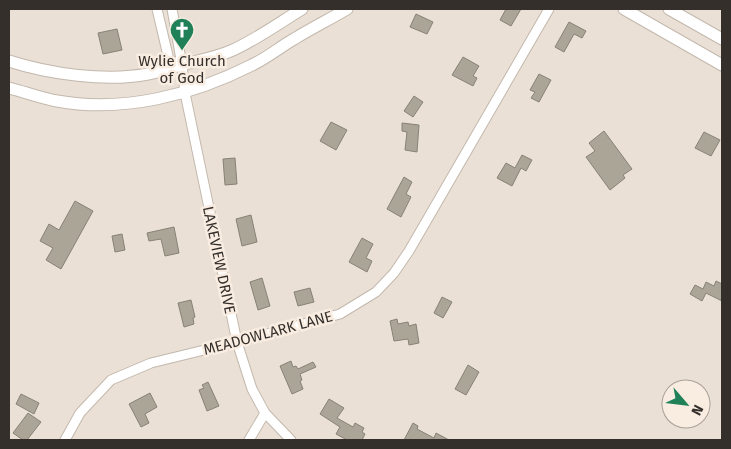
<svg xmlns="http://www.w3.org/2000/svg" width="731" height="449" font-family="'Fira Sans',sans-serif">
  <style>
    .building { fill: #aba598; stroke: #878275 }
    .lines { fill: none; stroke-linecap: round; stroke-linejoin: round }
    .minor-casing { stroke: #c3b8ad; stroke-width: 11 }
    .major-casing { stroke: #c3b8ad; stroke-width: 13 }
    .minor { stroke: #fff; stroke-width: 9 }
    .major { stroke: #fff; stroke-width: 11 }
    .labels { text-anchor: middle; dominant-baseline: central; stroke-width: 5; stroke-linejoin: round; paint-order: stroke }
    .poi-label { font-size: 15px; fill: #342f2b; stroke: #f9ede2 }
    .street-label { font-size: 15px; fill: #342f2b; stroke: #f9ede2 }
  </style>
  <rect width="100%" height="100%" fill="#ebe0d5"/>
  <g class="building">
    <polygon points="506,9 521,9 511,26 500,20"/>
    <polygon points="416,14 433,22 427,34 410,27"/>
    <polygon points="569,22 586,31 582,38 574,34 564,52 555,47"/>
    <polygon points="117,29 122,50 103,54 98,33"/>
    <polygon points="463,57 479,66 473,76 477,78 473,86 452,75"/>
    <polygon points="539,74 551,80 539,102 531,98 535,92 530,90"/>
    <polygon points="414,96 423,102 413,117 404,111"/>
    <polygon points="331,122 347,130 336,150 320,141"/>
    <polygon points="402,123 419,125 417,152 405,150 407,132 402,131"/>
    <polygon points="604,131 632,169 623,175 625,178 610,190 586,157 595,151 589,143"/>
    <polygon points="704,132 720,140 711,156 695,148"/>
    <polygon points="522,155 532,160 526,171 521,168 512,186 497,178 506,163 515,168"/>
    <polygon points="235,158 237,184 225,185 223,159"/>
    <polygon points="404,177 412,182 406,194 411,197 401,217 387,209"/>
    <polygon points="75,201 93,211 61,269 46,260 53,248 40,241 49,224 59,230"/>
    <polygon points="251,215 257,242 242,246 236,219"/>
    <polygon points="174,227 179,253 165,256 161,239 149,241 147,233"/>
    <polygon points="122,234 125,250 115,252 112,236"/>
    <polygon points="362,238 373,244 366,258 372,261 367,272 349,262"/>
    <polygon points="262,278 270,306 258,310 250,282"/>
    <polygon points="716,281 722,284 722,301 706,293 702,301 690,294 695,285 703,289 706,282 714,286"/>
    <polygon points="310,288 314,302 298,306 294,292"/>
    <polygon points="442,297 452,302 443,318 434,313"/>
    <polygon points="191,300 195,317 193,318 194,324 184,327 178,303"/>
    <polygon points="397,319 398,324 408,322 409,326 416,324 419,343 409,345 408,339 394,341 390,321"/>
    <polygon points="291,361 293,367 296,366 298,369 313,362 316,367 300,374 302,380 300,381 303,389 292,394 280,366"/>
    <polygon points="468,365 479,372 466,395 455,389"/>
    <polygon points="208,382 219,406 207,411 199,390 204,388 202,385"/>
    <polygon points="150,393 157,407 145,414 149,423 141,427 129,404"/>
    <polygon points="21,394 39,403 34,414 16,404"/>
    <polygon points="329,399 344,408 337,418 353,427 355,423 364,428 362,432 365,434 362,440 347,440 336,434 340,427 320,414"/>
    <polygon points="28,413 41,422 27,440 23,440 13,433"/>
    <polygon points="413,423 418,426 417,429 434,438 436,433 449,440 404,440"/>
  </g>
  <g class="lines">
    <defs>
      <g id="minor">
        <polyline points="157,9 169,60 182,65"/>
        <polyline points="172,9 182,65 185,93 237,342 252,389 265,413 291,440"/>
        <polyline points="65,440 80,413 111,380 151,363 237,342 340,314 376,292 394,273 409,251 549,9"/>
        <polyline points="249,440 265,413"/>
      </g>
      <g id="major">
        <polyline points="624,9 722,65"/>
        <polyline points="669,9 722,39"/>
        <path d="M9 61C49 74 106 82 148 74 160 72 170 68 181 65 200 60 215 58 233 50 257 39 279 23 302 9"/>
        <path d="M9 88C25 92 40 98 57 101 123 113 193 95 252 65 267 58 280 47 294 39 312 28 330 19 347 9"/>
      </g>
    </defs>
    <use href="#minor" class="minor-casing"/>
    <use href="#major" class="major-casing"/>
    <use href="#minor" class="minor"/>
    <use href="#major" class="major"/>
  </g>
  <defs>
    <symbol id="church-pin" viewBox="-11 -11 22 30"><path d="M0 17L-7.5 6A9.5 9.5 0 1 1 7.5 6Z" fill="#208159" stroke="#f9ede2"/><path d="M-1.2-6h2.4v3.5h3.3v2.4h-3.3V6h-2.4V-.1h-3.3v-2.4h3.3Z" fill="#fff"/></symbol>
  </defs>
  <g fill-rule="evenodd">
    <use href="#church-pin" x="168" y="16" width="28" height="38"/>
  </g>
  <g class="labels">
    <g class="poi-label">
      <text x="182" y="61">Wylie Church<tspan x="182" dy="17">of God</tspan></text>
    </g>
    <g class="street-label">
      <text transform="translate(219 260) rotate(78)">LAKEVIEW DRIVE</text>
      <text transform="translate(268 333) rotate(-15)">MEADOWLARK LANE</text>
    </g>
  </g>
  <rect width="731" height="449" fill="none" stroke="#342f2b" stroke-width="20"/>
  <g transform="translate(686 404) rotate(118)"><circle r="24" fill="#f9ede2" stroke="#aaa199"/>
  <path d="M0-4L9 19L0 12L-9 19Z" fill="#208159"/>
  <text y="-8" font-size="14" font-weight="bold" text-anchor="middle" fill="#342f2b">N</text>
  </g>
</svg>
